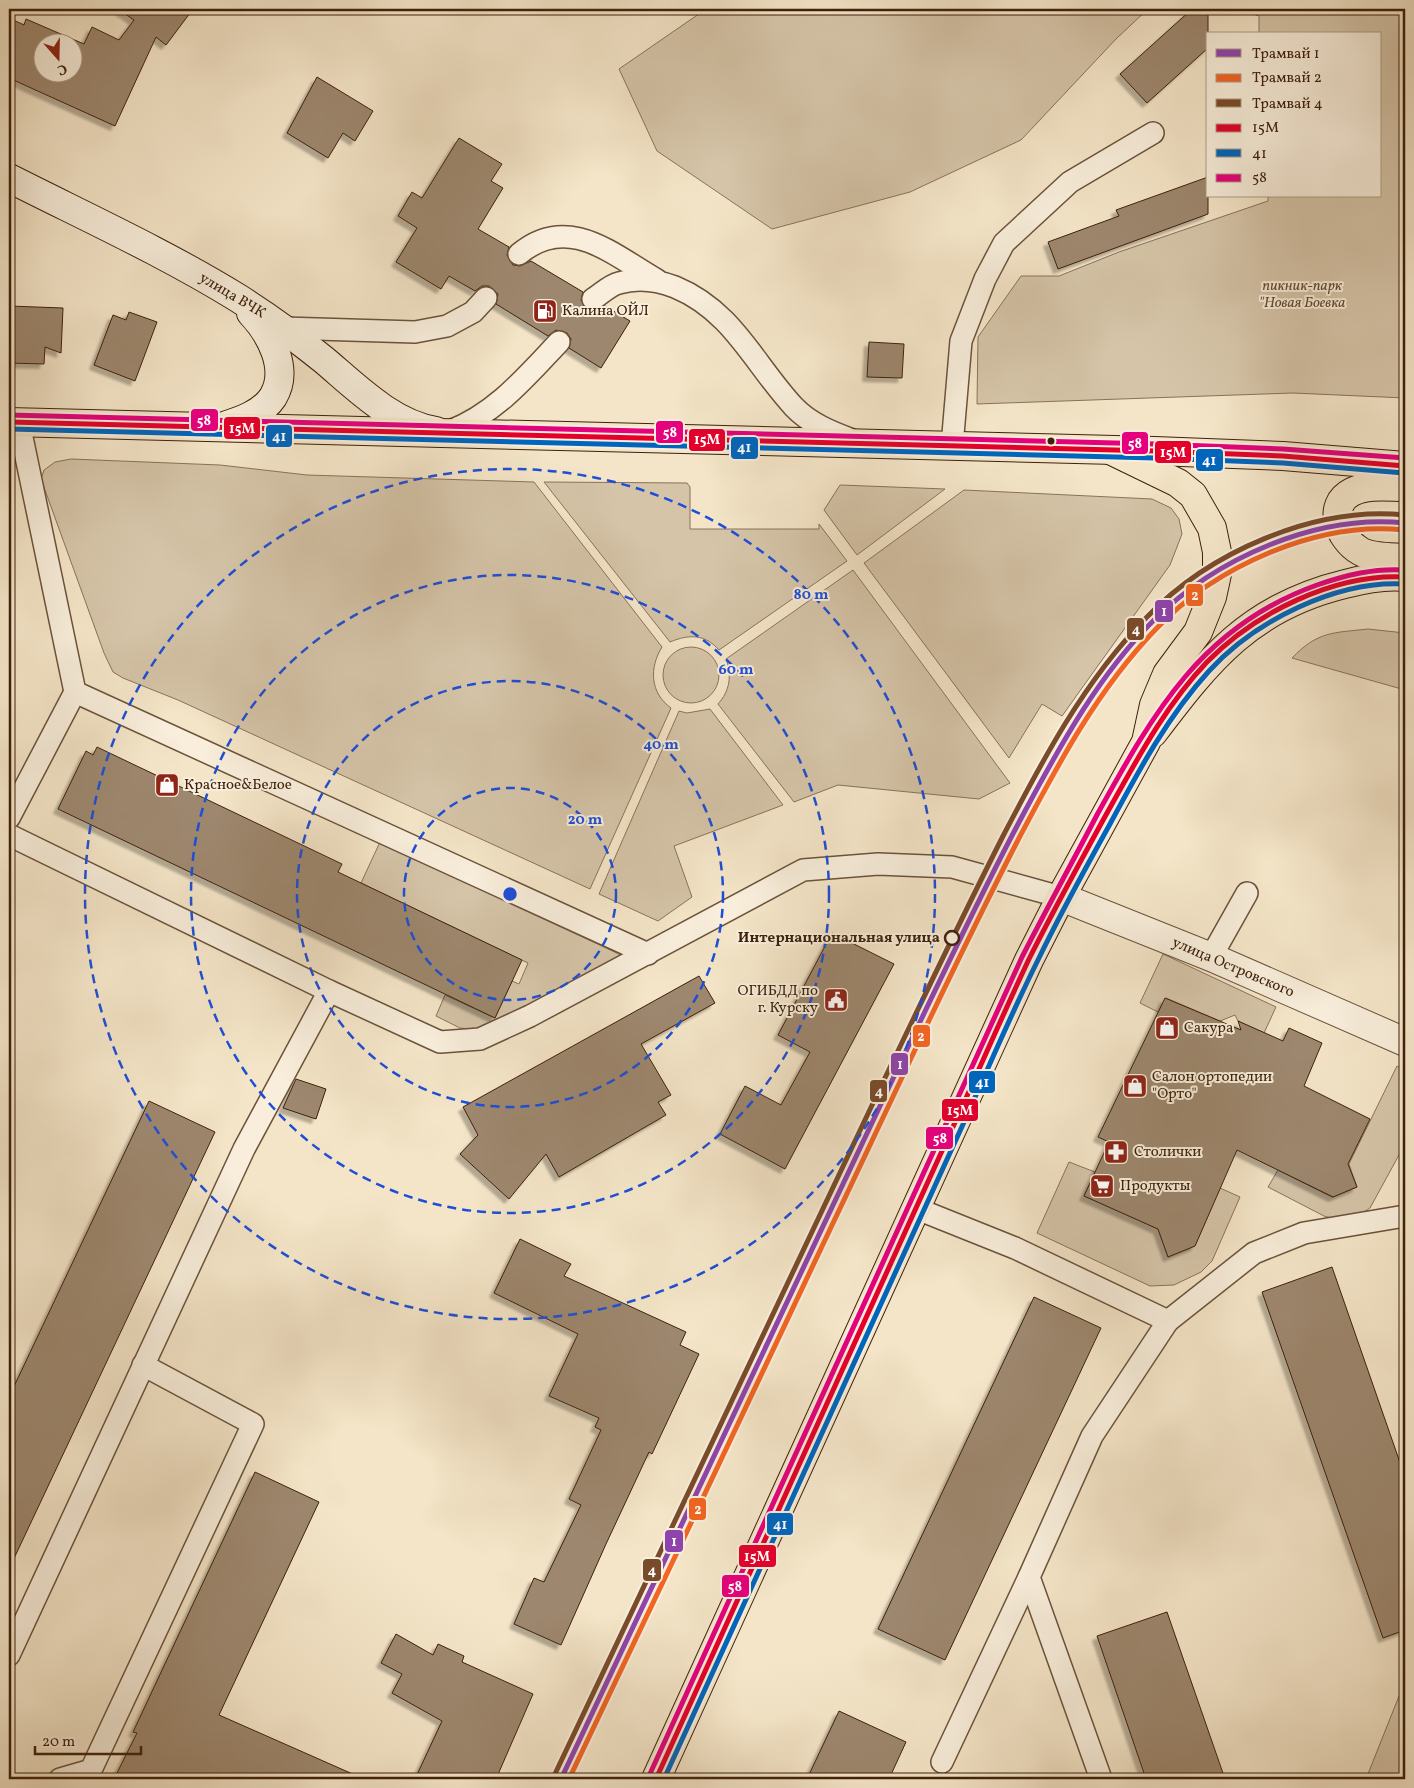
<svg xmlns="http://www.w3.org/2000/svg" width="1414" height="1788" font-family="Vollkorn,serif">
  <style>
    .green { fill: #d5c4a8; stroke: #8a725a }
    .building { fill: #9d876e; stroke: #3e210c; fill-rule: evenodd; filter: url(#shadow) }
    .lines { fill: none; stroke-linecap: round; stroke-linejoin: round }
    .service-casing { stroke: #6c523b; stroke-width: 24 }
    .minor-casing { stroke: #6c523b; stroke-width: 30 }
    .secondary-casing { stroke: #3e210c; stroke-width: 30 }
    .primary-casing { stroke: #3e210c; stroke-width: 30 }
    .service { stroke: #f8eedb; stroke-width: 21 }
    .minor { stroke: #f8eedb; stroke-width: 28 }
    .secondary { stroke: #f8eedb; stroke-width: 28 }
    .primary { stroke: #f4e5c8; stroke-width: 28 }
    .bus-1-casing { stroke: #f8eedb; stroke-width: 9 }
    .bus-2-casing { stroke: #f8eedb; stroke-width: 9 }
    .bus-3-casing { stroke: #f8eedb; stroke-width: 9 }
    .bus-1 { stroke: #e4002b; stroke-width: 5 }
    .bus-2 { stroke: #0065bd; stroke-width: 5 }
    .bus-3 { stroke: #e5007d; stroke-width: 5 }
    .tram-1-casing { stroke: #f8eedb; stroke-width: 9 }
    .tram-2-casing { stroke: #f8eedb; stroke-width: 9 }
    .tram-3-casing { stroke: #f8eedb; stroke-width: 9 }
    .tram-1 { stroke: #8e44ad; stroke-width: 5 }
    .tram-2 { stroke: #f26522; stroke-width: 5 }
    .tram-3 { stroke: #7a4b2a; stroke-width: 5 }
    .ring { fill: none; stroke: #1d4ed8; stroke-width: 2.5; stroke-dasharray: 9 6 }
    .bus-dot { fill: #3e210c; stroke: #f8eedb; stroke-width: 2 }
    .stop-dot { fill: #f8eedb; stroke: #3e210c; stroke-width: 2.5 }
    .labels { text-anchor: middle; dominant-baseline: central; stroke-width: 4; stroke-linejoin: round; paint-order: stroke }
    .park-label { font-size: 15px; font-style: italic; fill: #644a33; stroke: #f8eedb }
    .street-label { font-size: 15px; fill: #3e210c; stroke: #f8eedb }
    .poi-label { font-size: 15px; fill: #3e210c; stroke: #f8eedb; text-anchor: start }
    .stop-label { font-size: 15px; font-weight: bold; fill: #3e210c; stroke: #f8eedb; text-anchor: end }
    .centre { fill: #1d4ed8; stroke: #f8eedb; stroke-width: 2.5 }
    .ring-label { font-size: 15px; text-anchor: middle; font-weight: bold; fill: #1d4ed8; stroke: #f8eedb; stroke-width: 4; stroke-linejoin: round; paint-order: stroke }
    .line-badge { stroke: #f8eedb; stroke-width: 2 }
    .badge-label { font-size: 14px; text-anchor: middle; font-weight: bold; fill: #fff }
  </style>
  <defs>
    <filter id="shadow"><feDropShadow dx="-4.5" dy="4.5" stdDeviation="1" flood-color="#0004"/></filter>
  </defs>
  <rect width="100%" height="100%" fill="#f4e5c8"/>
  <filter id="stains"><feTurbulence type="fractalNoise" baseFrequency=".004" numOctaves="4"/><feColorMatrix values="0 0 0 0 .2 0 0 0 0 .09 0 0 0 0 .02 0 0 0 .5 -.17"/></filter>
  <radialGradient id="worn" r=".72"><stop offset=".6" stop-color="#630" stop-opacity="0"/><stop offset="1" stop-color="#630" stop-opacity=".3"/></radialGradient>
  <g class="green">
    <polygon points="706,9 1148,9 1116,39 1021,140 910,192 772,229 657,151 619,69"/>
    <polygon points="1238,9 1405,9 1405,398 1293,393 977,404 978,337 1021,276 1059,276 1119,252 1268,201 1268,196 1380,196 1380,34 1259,34 1259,16"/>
    <path d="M71 459 220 465 307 475 534 482 662 647C649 668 650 693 671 708L590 889 178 700 123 678 113 672 104 653 41 479 44 470 55 462Z"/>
    <path d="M544 482 687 483 690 487V529H819V524L847 561 719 650C705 634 689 634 670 642Z"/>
    <polygon points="840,485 945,489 857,555 824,510"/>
    <polygon points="964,490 1152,499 1171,508 1179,519 1182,534 1170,565 1062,716 1042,704 1009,758 864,563"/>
    <path d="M853 570 1010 783 979 799 838 785 794 802 718 704C730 691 732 675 726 659Z"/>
    <path d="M1368 629 1405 633V690L1292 658C1318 631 1333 633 1368 629Z"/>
    <circle cx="691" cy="675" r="28"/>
    <polygon points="710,709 783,805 674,846 692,897 658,921 599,894 679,711 687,713"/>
    <polygon points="380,842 621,955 482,1030 460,1028 436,1016 445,995 495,1018 512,981 519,984 528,963 361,883"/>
    <polygon points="1163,954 1276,1007 1264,1033 1238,1021 1235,1015 1220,1021 1166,998 1158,1012 1140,1003"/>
    <polygon points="1397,1066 1405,1071 1405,1144 1370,1208 1357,1217 1339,1220 1324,1216 1268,1187 1278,1170 1332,1197 1357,1187 1349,1164"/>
    <polygon points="1069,1162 1095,1172 1084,1196 1158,1229 1168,1257 1195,1246 1220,1188 1240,1197 1212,1261 1201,1272 1174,1285 1150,1286 1037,1233"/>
    <polygon points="1405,1681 1405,1779 1366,1779"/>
  </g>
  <g class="building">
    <path d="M118 9H193L166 45 156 37 115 126 9 78V18L24 25 26 19 84 44 92 27 119 40 134 20ZM42 42H72V72H42Z"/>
    <polygon points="1192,9 1208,9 1208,48 1147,103 1120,74"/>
    <polygon points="317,77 373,111 355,141 343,133 328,158 287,133"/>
    <polygon points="459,138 502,164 491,181 503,188 478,229 509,247 507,255 513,265 520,266 531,261 583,292 581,300 587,310 594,311 605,306 630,321 601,368 569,348 571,339 567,333 556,330 548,336 496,304 498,294 489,286 482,286 475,291 449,276 441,289 396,262 417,228 398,216 412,192 422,198"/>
    <polygon points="1208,177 1208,214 1058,269 1048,242 1119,216 1116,210"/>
    <polygon points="9,306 63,308 61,353 45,347 44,364 9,363"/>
    <polygon points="129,312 157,322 135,381 94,365 113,315 126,320"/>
    <polygon points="869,342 904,344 902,378 867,377"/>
    <polygon points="97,747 342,864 338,872 522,960 495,1018 58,809 86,751 93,755"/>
    <polygon points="832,933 894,964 785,1169 720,1134 745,1086 781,1105 810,1052 778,1035"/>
    <polygon points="699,976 715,1003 641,1044 671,1095 658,1102 666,1115 559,1177 546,1154 509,1199 460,1154 478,1135 463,1107"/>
    <polygon points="1165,998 1241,1030 1238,1021 1283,1041 1289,1028 1322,1043 1304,1086 1370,1119 1348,1164 1357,1187 1333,1197 1237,1150 1195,1246 1168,1257 1158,1229 1084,1196 1109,1142 1098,1137"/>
    <polygon points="296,1079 326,1089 316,1119 283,1108"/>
    <polygon points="149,1101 215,1132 9,1569 9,1397"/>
    <polygon points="520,1239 571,1264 564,1276 686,1332 680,1345 699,1354 652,1454 649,1452 606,1544 561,1645 514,1624 534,1578 544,1582 581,1505 569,1499 601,1430 595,1427 599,1418 549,1396 578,1334 494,1293"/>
    <polygon points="1332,1267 1405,1477 1405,1630 1383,1638 1262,1292"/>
    <polygon points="1034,1297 1101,1328 945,1660 878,1629"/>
    <polygon points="255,1472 319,1502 219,1715 364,1779 114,1779 137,1733 133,1732"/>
    <polygon points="1167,1612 1225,1779 1146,1779 1097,1636"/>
    <polygon points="396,1634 433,1655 438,1644 464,1656 462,1662 533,1694 496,1779 415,1779 442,1721 392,1693 402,1674 381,1663"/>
    <polygon points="839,1711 906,1742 889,1779 807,1779"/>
  </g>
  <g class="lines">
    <defs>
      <g id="service">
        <path d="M519 254C568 213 612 254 657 280"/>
        <path d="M593 299C601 294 610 285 619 283 639 277 657 280 675 287 733 311 754 364 794 407 809 423 831 432 850 439"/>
        <polyline points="284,328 415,332 447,326 473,312 486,298"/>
        <polyline points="19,423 75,692 648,954"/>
        <path d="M450 431C495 414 526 377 559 342"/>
        <polyline points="952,446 961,341 985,279 1004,243 1070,182 1153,133"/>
        <polyline points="9,818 75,692"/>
        <polyline points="9,835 329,991 440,1042 480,1039 530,1016 803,870 878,864 952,867 1061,897"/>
        <polyline points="1211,957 1247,893"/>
        <polyline points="915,1208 1015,1248 1168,1321 1092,1436 1029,1577 1101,1779"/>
        <polyline points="1168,1321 1254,1253 1304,1233 1405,1216"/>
        <polyline points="9,1655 244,1149 329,991"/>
        <polyline points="942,1762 1029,1577"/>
        <polyline points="60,1779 91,1770 253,1424 143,1365"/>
      </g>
      <polyline id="minor" points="1061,897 1211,957 1405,1042"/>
      <g id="secondary">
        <path d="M9 178C86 217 165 253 238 298 268 317 297 338 324 360 356 387 392 424 436 431"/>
        <path d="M221 427C240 421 262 414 273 397 290 369 270 333 251 313"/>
      </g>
      <g id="primary">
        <polyline points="9,422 1155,451 1283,456 1405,466"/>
        <path d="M1405 487C1388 487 1368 484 1352 492 1326 505 1339 539 1360 551 1372 558 1391 557 1405 558"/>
        <path d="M1153 733C1209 659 1250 607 1345 584 1364 579 1385 575 1405 577"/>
        <polyline points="656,1779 1029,960 1061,897 1146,742 1154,705 1167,674 1198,632 1212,597 1217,574 1217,552 1212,528 1193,495 1178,483 1110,450"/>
      </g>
    </defs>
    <use href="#service" class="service-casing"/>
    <use href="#minor" class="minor-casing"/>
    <use href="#secondary" class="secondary-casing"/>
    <use href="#primary" class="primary-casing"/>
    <use href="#service" class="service"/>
    <use href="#minor" class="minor"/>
    <use href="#secondary" class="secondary"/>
    <use href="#primary" class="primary"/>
    <defs>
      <g id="bus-1">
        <polyline points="9,422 1155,451 1283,456 1405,466"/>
        <path d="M656 1779C758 1555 860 1331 962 1107 984 1058 1006 1008 1029 959 1052 913 1077 868 1102 822 1133 767 1163 708 1207 662 1255 613 1335 573 1405 577"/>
      </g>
      <g id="bus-2">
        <polyline points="9,429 1155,458 1283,463 1404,473"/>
        <path d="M664 1779C764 1559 864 1339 965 1120 989 1066 1012 1012 1038 960 1060 914 1085 869 1110 824 1139 770 1168 716 1209 671 1255 621 1336 580 1405 584"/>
      </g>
      <g id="bus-3">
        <polyline points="9,415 1155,444 1283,449 1405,458"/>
        <path d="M649 1776 1022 957C1047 908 1073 861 1098 813 1154 712 1202 626 1317 585 1346 575 1374 568 1405 570"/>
      </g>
    </defs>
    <use href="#bus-1" class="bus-1-casing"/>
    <use href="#bus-2" class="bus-2-casing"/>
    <use href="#bus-3" class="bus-3-casing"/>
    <use href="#bus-1" class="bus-1"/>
    <use href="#bus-2" class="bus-2"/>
    <use href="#bus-3" class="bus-3"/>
    <defs>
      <path id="tram-1" d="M561 1779C673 1542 786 1305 898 1068 939 982 980 895 1025 811 1061 744 1099 675 1153 621 1216 558 1316 514 1405 523"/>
      <path id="tram-2" d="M569 1779C679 1549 788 1319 897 1088 936 1005 976 922 1018 840 1057 766 1097 690 1156 629 1216 566 1317 521 1404 530"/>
      <path id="tram-3" d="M554 1776C664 1545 774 1314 883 1082 922 1001 961 919 1002 838 1042 761 1084 681 1146 618 1209 552 1314 506 1405 515"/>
    </defs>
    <use href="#tram-1" class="tram-1-casing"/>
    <use href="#tram-2" class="tram-2-casing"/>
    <use href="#tram-3" class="tram-3-casing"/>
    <use href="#tram-1" class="tram-1"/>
    <use href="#tram-2" class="tram-2"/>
    <use href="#tram-3" class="tram-3"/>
  </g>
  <g class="ring">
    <circle cx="510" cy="894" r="106"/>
    <circle cx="510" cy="894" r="213"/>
    <circle cx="510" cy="894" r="319"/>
    <circle cx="510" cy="894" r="425"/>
  </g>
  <defs>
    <symbol id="fuel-square" viewBox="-11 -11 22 22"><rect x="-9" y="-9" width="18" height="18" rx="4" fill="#8f2418" stroke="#f8eedb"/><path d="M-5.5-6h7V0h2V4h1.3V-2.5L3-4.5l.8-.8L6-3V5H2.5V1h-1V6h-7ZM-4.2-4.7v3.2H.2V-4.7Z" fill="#fff"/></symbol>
    <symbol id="shop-square" viewBox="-11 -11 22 22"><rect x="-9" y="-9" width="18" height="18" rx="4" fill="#8f2418" stroke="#f8eedb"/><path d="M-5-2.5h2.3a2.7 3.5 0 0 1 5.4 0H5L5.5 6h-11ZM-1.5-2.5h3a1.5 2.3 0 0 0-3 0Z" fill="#fff"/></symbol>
    <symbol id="civic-square" viewBox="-11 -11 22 22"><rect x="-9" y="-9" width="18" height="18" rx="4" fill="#8f2418" stroke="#f8eedb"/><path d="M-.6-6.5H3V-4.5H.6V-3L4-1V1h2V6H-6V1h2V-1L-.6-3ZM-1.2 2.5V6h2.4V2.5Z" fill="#fff"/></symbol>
    <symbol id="pharmacy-square" viewBox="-11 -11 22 22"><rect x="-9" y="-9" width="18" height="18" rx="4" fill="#8f2418" stroke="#f8eedb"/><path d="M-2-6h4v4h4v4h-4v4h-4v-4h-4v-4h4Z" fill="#fff"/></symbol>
    <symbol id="supermarket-square" viewBox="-11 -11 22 22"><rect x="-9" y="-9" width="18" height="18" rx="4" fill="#8f2418" stroke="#f8eedb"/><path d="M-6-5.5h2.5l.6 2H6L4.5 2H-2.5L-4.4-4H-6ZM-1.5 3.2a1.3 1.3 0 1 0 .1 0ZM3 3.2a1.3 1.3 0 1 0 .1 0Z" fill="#fff"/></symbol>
  </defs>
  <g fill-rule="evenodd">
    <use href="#fuel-square" x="531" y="297" width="28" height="28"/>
    <use href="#shop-square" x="153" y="771" width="28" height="28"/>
    <use href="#civic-square" x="822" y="986" width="28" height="28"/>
    <use href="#shop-square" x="1153" y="1014" width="28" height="28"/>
    <use href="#shop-square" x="1121" y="1072" width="28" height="28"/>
    <use href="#pharmacy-square" x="1102" y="1138" width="28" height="28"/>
    <use href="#supermarket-square" x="1088" y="1172" width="28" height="28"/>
  </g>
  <circle class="bus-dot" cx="1051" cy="441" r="4.5"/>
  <circle class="stop-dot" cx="952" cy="938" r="7"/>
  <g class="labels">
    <g class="park-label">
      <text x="1302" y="286">пикник-парк<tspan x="1302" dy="17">"Новая Боевка</tspan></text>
    </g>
    <g class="street-label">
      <text transform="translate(232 296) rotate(31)">улица ВЧК</text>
      <text transform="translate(1233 968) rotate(23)">улица Островского</text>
    </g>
    <g class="poi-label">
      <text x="562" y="311">Калина ОЙЛ</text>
      <text x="184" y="785">Красное&amp;Белое</text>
      <text x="818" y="991" text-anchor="end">ОГИБДД по<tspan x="818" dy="17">г. Курску</tspan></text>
      <text x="1184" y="1028">Сакура</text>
      <text x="1152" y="1077">Салон ортопедии<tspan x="1152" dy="17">"Орто"</tspan></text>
      <text x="1134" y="1152">Столички</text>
      <text x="1120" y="1186">Продукты</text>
    </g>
    <g class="stop-label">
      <text x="940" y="938">Интернациональная улица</text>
    </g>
  </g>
  <circle cx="510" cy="894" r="8" class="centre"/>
  <g class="ring-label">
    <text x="811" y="599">80 m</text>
    <text x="736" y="674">60 m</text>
    <text x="661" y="749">40 m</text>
    <text x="585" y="824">20 m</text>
  </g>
  <g class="line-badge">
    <rect x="190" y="408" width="29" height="24" rx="5" fill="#e5007d"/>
    <rect x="223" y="416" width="38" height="24" rx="5" fill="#e4002b"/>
    <rect x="655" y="420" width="29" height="24" rx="5" fill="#e5007d"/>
    <rect x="265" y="424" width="28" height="24" rx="5" fill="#0065bd"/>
    <rect x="688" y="428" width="38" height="24" rx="5" fill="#e4002b"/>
    <rect x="1121" y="431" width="28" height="24" rx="5" fill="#e5007d"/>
    <rect x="730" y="436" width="29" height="24" rx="5" fill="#0065bd"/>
    <rect x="1154" y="440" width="38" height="24" rx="5" fill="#e4002b"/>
    <rect x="1195" y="448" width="29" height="24" rx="5" fill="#0065bd"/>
    <rect x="1185" y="583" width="19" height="24" rx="5" fill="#f26522"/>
    <rect x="1154" y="599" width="20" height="24" rx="5" fill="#8e44ad"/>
    <rect x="1126" y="617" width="19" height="24" rx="5" fill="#7a4b2a"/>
    <rect x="912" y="1024" width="19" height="24" rx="5" fill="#f26522"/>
    <rect x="890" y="1052" width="19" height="24" rx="5" fill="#8e44ad"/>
    <rect x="968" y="1070" width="28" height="24" rx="5" fill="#0065bd"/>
    <rect x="869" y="1079" width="19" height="24" rx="5" fill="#7a4b2a"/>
    <rect x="941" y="1098" width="38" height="24" rx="5" fill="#e4002b"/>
    <rect x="925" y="1126" width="29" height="24" rx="5" fill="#e5007d"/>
    <rect x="688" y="1497" width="19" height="24" rx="5" fill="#f26522"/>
    <rect x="766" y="1512" width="28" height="24" rx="5" fill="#0065bd"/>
    <rect x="664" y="1529" width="20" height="24" rx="5" fill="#8e44ad"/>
    <rect x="738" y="1544" width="39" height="24" rx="5" fill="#e4002b"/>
    <rect x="642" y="1558" width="20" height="24" rx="5" fill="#7a4b2a"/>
    <rect x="721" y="1574" width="29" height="24" rx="5" fill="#e5007d"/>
  </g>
  <g class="badge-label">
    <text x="204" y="425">58</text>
    <text x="242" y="433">15М</text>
    <text x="670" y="437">58</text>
    <text x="279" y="441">41</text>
    <text x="707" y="444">15М</text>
    <text x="1135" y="448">58</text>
    <text x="744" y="452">41</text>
    <text x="1173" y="457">15М</text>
    <text x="1209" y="465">41</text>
    <text x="1195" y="600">2</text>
    <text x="1164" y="616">1</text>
    <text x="1136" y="634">4</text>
    <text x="921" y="1041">2</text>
    <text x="900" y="1069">1</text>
    <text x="982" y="1087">41</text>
    <text x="879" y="1096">4</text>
    <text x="960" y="1115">15М</text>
    <text x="940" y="1143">58</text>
    <text x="698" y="1514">2</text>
    <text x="780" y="1529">41</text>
    <text x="674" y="1546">1</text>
    <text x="757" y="1561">15М</text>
    <text x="652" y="1575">4</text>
    <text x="735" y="1591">58</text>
  </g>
  <rect width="1414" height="1788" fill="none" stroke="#f4e5c8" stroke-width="30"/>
  <rect x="10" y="10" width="1394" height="1768" fill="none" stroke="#3e210c" stroke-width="2.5"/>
  <rect x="15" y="15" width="1384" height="1758" fill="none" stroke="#3e210c"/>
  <rect x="1206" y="32" width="175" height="165" fill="#f8eedb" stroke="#ae9c88"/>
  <rect x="1216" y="49" width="25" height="8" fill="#8e44ad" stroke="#ae9c88"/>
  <text x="1252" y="58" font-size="15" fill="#3e210c">Трамвай 1</text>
  <rect x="1216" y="74" width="25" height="8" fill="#f26522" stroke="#ae9c88"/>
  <text x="1252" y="82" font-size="15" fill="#3e210c">Трамвай 2</text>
  <rect x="1216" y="99" width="25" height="8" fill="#7a4b2a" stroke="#ae9c88"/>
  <text x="1252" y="108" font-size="15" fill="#3e210c">Трамвай 4</text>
  <rect x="1216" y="124" width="25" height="8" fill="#e4002b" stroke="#ae9c88"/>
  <text x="1252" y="132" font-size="15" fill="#3e210c">15М</text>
  <rect x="1216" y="149" width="25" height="8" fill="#0065bd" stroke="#ae9c88"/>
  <text x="1252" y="158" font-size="15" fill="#3e210c">41</text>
  <rect x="1216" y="174" width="25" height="8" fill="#e5007d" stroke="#ae9c88"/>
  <text x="1252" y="182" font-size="15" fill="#3e210c">58</text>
  <g transform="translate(58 58) rotate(160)"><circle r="24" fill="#f8eedb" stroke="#ae9c88"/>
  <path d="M0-4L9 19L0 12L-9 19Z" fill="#8f2418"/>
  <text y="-8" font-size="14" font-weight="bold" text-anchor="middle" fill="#3e210c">С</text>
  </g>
  <path d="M35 1746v8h106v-8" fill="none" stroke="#3e210c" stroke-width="2.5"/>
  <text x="42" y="1746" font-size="15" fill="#3e210c" stroke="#f8eedb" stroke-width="4" paint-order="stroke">20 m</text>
  <rect width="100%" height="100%" filter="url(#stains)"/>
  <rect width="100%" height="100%" fill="url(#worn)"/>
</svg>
